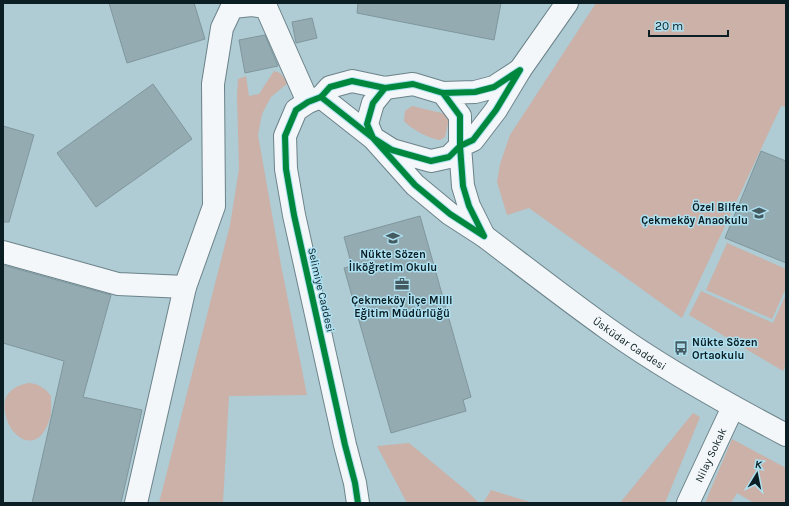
<svg xmlns="http://www.w3.org/2000/svg" width="789" height="506" font-family="Karla,sans-serif">
  <style>
    .green { fill: #cbb1a7 }
    .building { fill: #95abb2; stroke: #80969d }
    .lines { fill: none; stroke-linecap: round; stroke-linejoin: round }
    .minor-casing { stroke: #6c838a; stroke-width: 24 }
    .minor { stroke: #f3f7f9; stroke-width: 22 }
    .cycleway-casing { stroke: #ade0f0; stroke-width: 8 }
    .cycleway { stroke: #00873e; stroke-width: 6 }
    .labels { text-anchor: middle; dominant-baseline: central; stroke-width: 3; stroke-linejoin: round; paint-order: stroke }
    .poi-label { font-size: 11px; font-weight: bold; fill: #0a1e24; stroke: #ade0f0 }
    .street-label { font-size: 11px; fill: #0a1e24; stroke: #ade0f0 }
  </style>
  <rect width="100%" height="100%" fill="#afcbd4"/>
  <g class="green">
    <polygon points="596,3 786,3 786,107 781,106 682,318 529,208 507,215 497,182 500,164 510,135"/>
    <polygon points="274,71 280,73 288,83 271,97 262,114 258,135 281,265 307,395 229,396 223,503 159,503 230,225 239,169 237,96 238,79 246,76 249,96 259,94"/>
    <path d="M412 106 450 115 445 137 440 140C430 139 411 129 404 121L405 111Z"/>
    <polygon points="727,243 786,269 786,288 772,319 706,290"/>
    <polygon points="701,291 773,323 786,294 786,364 783,371 689,315"/>
    <path d="M29 383C39 384 45 388 51 396 51 403 52 411 50 418 37 463 0 432 5 400 9 389 18 385 29 383Z"/>
    <polygon points="693,413 700,417 665,503 620,503"/>
    <polygon points="732,439 786,468 786,503 754,503 737,493 731,503 705,503"/>
    <polygon points="409,443 468,492 479,503 407,503 377,446"/>
    <polygon points="491,490 533,503 483,503"/>
  </g>
  <g class="building">
    <polygon points="109,3 194,3 205,39 127,63"/>
    <polygon points="358,3 501,3 494,40 357,13"/>
    <polygon points="312,18 317,38 296,43 292,22"/>
    <polygon points="265,35 278,66 245,73 239,40"/>
    <polygon points="153,84 192,139 96,207 57,153"/>
    <polygon points="3,126 34,135 9,222 3,222"/>
    <polygon points="761,151 786,161 786,263 725,238"/>
    <polygon points="420,216 471,397 463,400 466,411 391,433 344,268 352,266 344,237"/>
    <polygon points="3,265 111,295 83,397 142,410 121,503 32,503 64,361 3,343"/>
  </g>
  <g class="lines">
    <defs>
      <g id="minor">
        <polyline points="520,70 567,3"/>
        <polyline points="385,88 352,81 330,87 321,97 373,138 392,150 431,161 449,157 460,146 473,140 496,110 520,70 494,87 475,92 443,93 413,84 385,88 373,103 367,124 373,138 415,185 450,214 484,236 469,206 463,186 460,146 460,116 443,93"/>
        <polyline points="321,97 308,102 296,110 285,136 286,169 294,215 345,445 355,483 358,503"/>
        <path id="s1" d="M484 236C525 267 566 299 608 329 664 369 725 403 786 435"/>
        <polyline points="3,252 118,284 185,287 136,503"/>
        <polyline points="185,287 214,206 213,84 222,28 232,7 252,5 266,7 308,102"/>
        <path id="s2" d="M688 503 733 407"/>
      </g>
    </defs>
    <use href="#minor" class="minor-casing"/>
    <use href="#minor" class="minor"/>
    <defs>
      <g id="cycleway">
        <polyline points="385,88 352,81 330,87 321,97 373,138 392,150 431,161 449,157 460,146 473,140 496,110 520,70 494,87 475,92 443,93 413,84 385,88 373,103 367,124 373,138 415,185 450,214 484,236 469,206 463,186 460,146 460,116 443,93"/>
        <polyline points="321,97 308,102 296,110 285,136 286,169 294,215 345,445 355,483 358,503"/>
      </g>
    </defs>
    <use href="#cycleway" class="cycleway-casing"/>
    <use href="#cycleway" class="cycleway"/>
  </g>
  <defs>
    <symbol id="school-bare" viewBox="-9 -9 18 18"><path d="M0-5L7-2L0 1L-7-2ZM-4 1L0 2.5L4 1V4Q0 6-4 4Z" fill="#445b62" stroke="#ade0f0" stroke-width="2.5" paint-order="stroke"/></symbol>
    <symbol id="office-bare" viewBox="-9 -9 18 18"><path d="M-6-3h4V-5.5h4V-3h4V5H-6ZM-1-4.5V-3h2v-1.5ZM-6 0V1H6V0Z" fill="#445b62" stroke="#ade0f0" stroke-width="2.5" paint-order="stroke"/></symbol>
    <symbol id="bus-bare" viewBox="-9 -9 18 18"><path d="M-5-6H5V4H4V6H2V4H-2V6H-4V4H-5ZM-3.5-4V0h7V-4ZM-3.5 1.2v1.5H-2V1.2ZM2 1.2v1.5H3.5V1.2Z" fill="#445b62" stroke="#ade0f0" stroke-width="2.5" paint-order="stroke"/></symbol>
  </defs>
  <g fill-rule="evenodd">
    <use href="#school-bare" x="749" y="203" width="20" height="20"/>
    <use href="#school-bare" x="383" y="228" width="20" height="20"/>
    <use href="#office-bare" x="392" y="274" width="20" height="20"/>
    <use href="#bus-bare" x="671" y="338" width="20" height="20"/>
  </g>
  <g class="labels">
    <g class="poi-label">
      <text x="748" y="207" text-anchor="end">Özel Bilfen<tspan x="748" dy="13">Çekmeköy Anaokulu</tspan></text>
      <text x="393" y="254">Nükte Sözen<tspan x="393" dy="13">İlköğretim Okulu</tspan></text>
      <text x="402" y="300">Çekmeköy İlçe Milli<tspan x="402" dy="13">Eğitim Müdürlüğü</tspan></text>
      <text x="692" y="342" text-anchor="start">Nükte Sözen<tspan x="692" dy="13">Ortaokulu</tspan></text>
    </g>
    <g class="street-label">
      <text transform="translate(321 290) rotate(77)">Selimiye Caddesi</text>
      <text stroke="none"><textPath href="#s1" startOffset="181">Üsküdar Caddesi</textPath></text>
      <text stroke="none"><textPath href="#s2" startOffset="53">Nilay Sokak</textPath></text>
    </g>
  </g>
  <rect width="789" height="506" fill="none" stroke="#0a1e24" stroke-width="8"/>
  <g transform="translate(757 474) rotate(10)" stroke="#ade0f0" stroke-width="3" paint-order="stroke">
  <path d="M0-3L7 15L0 10L-7 15Z" fill="#0a1e24"/>
  <text y="-6" font-size="11" font-weight="bold" text-anchor="middle" fill="#0a1e24">K</text>
  </g>
  <path d="M649 30v6h79v-6" fill="none" stroke="#0a1e24" stroke-width="2"/>
  <text x="655" y="30" font-size="12" fill="#0a1e24" stroke="#ade0f0" stroke-width="3" paint-order="stroke">20 m</text>
</svg>
